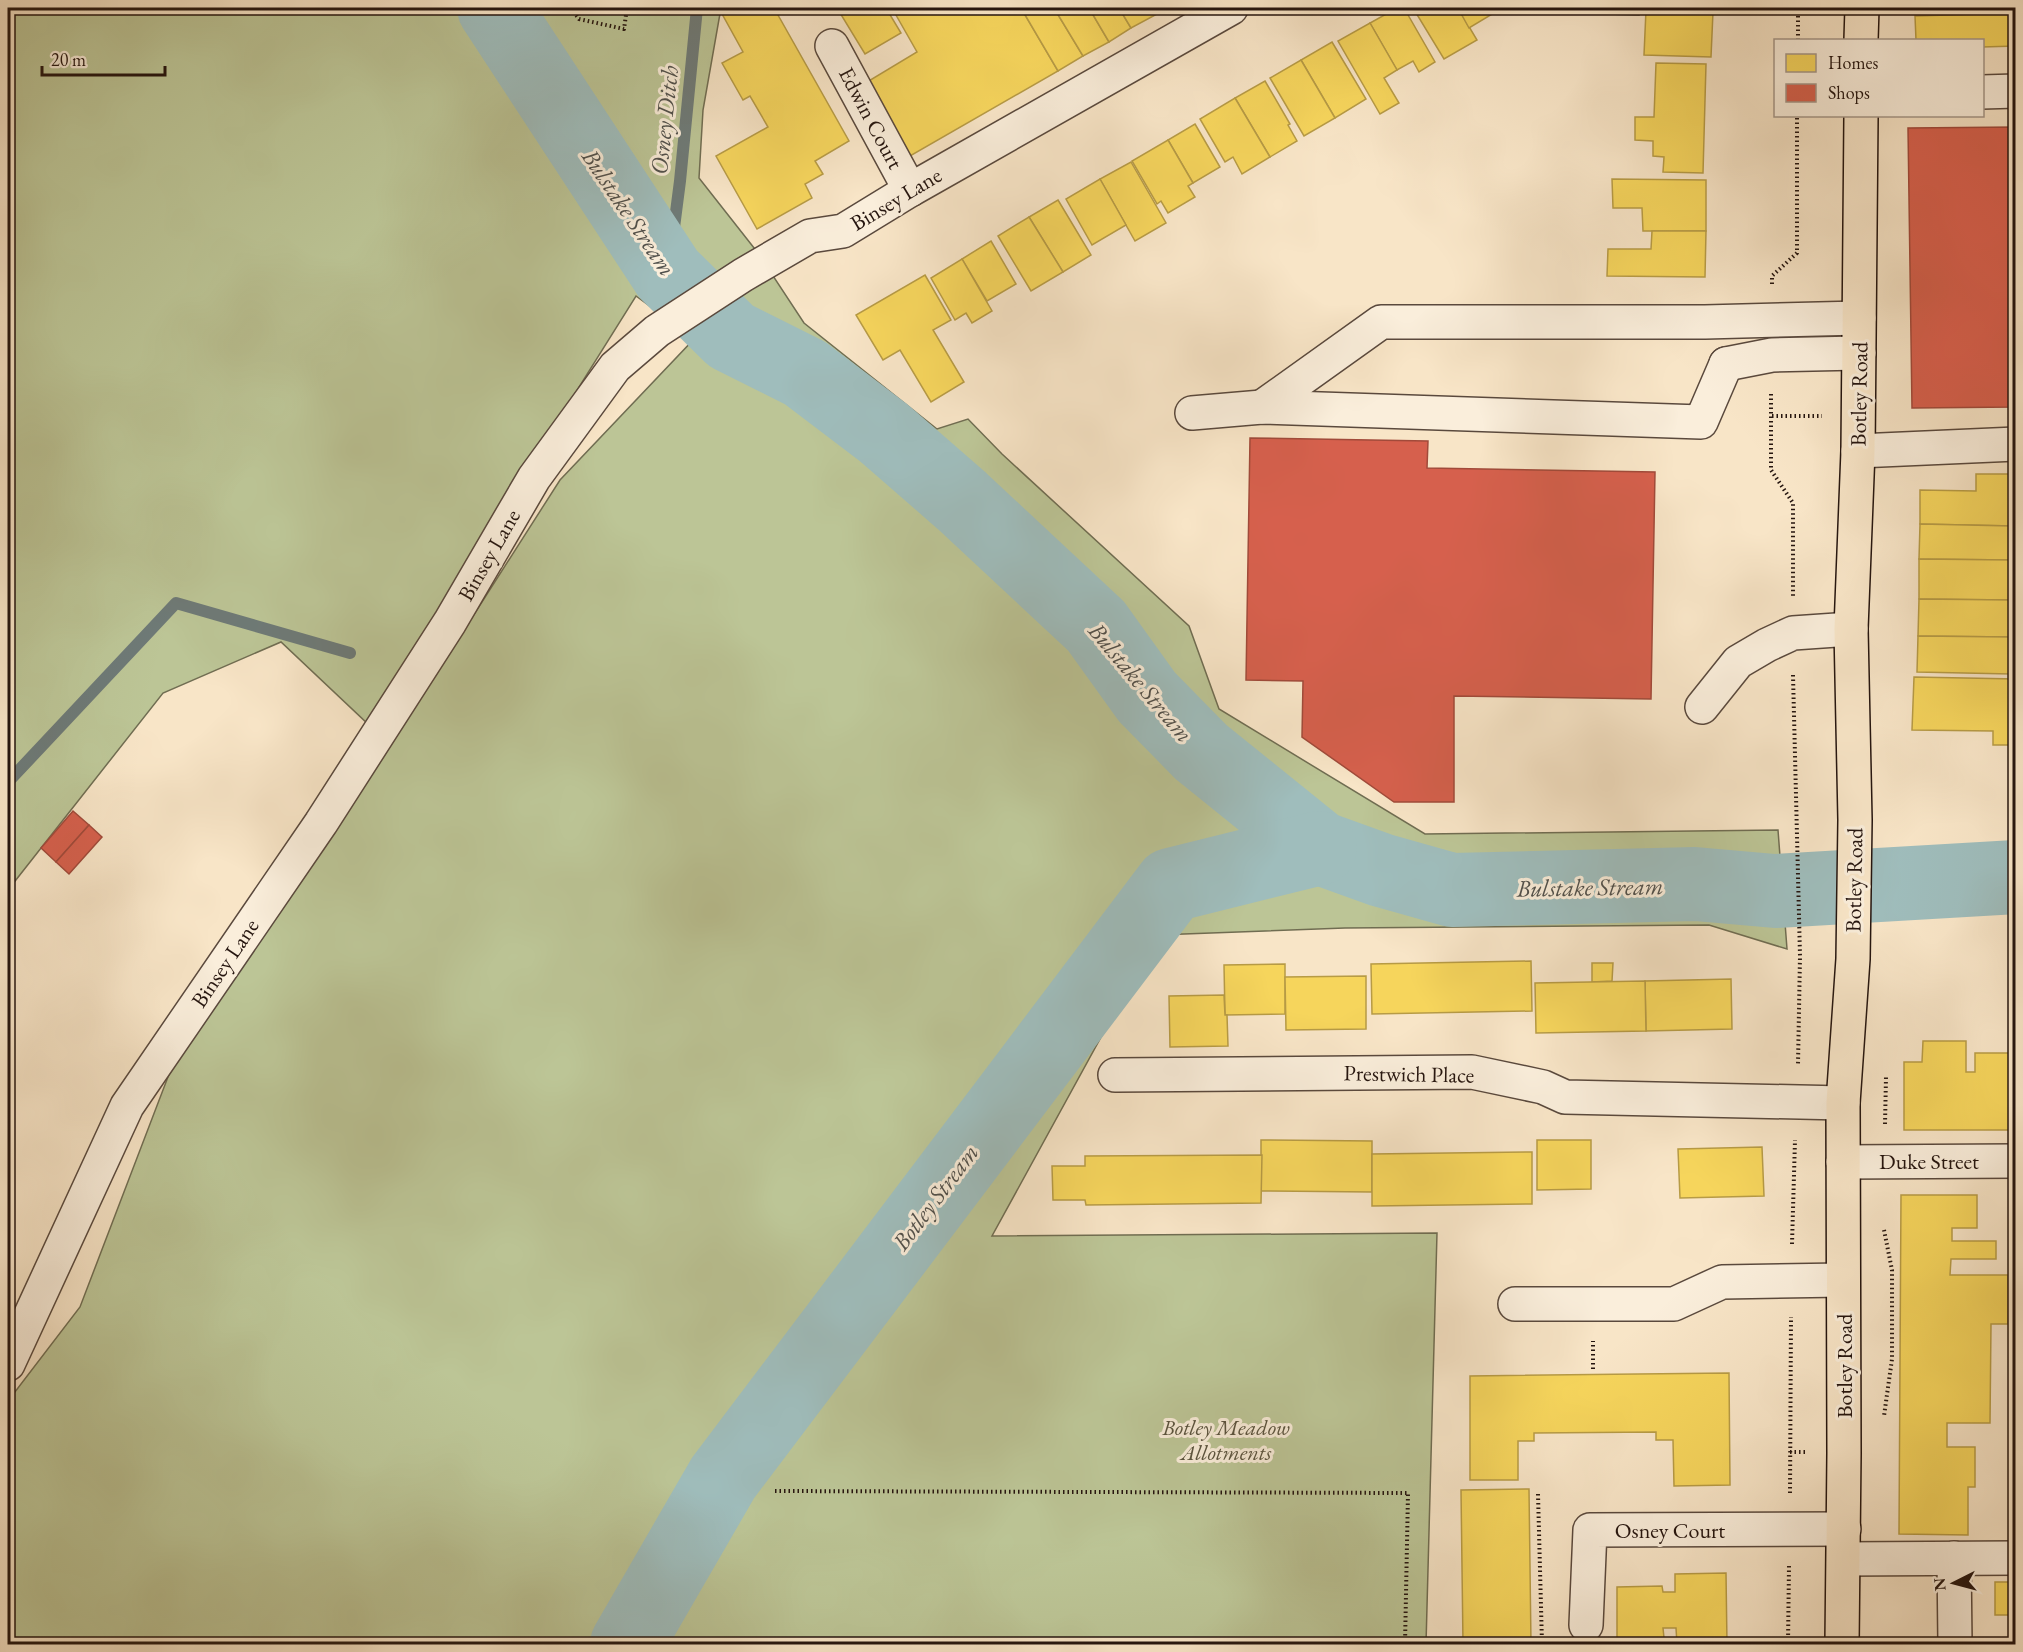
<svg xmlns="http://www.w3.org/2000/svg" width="2023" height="1652" font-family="'EB Garamond',serif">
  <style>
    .green { fill: #bcc596; stroke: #706d52; stroke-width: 1.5 }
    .homes { fill: #f6d55c; stroke: #b79b45; stroke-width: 1.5 }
    .shops { fill: #d6604d; stroke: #a14a3a; stroke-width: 1.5 }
    .industry { fill: #8c8c6e; stroke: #6d6852; stroke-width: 1.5 }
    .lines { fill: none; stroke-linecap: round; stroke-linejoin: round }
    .stream { stroke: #6e7a77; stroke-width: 12 }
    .river { stroke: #9fbdbc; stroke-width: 74 }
    .minor-casing { stroke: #5a493d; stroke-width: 36 }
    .major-casing { stroke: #25150f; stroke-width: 36 }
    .path { stroke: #25150f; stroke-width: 4; stroke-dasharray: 1.5 3; stroke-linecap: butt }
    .minor { stroke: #faeedb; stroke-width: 33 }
    .major { stroke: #f8e5c7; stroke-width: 33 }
    .labels { text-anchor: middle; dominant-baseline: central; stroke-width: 6; stroke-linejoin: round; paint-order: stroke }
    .street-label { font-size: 22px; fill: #25150f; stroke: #faeedb }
    .park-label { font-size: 22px; font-style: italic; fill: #5a533e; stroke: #faeedb }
    .water-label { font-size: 24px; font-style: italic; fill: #50504c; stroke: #faeedb }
  </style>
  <rect width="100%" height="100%" fill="#f8e5c7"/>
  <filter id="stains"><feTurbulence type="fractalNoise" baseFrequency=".00333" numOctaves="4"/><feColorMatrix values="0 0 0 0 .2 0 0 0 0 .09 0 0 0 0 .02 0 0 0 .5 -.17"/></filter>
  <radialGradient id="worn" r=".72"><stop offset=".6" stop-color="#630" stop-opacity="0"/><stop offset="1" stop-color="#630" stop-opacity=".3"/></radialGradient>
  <polygon class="green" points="8,8 721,8 703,110 699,178 758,253 804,323 937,429 968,419 1002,454 1189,626 1219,709 1425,834 1778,830 1787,949 1709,925 1345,928 1157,935 992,1236 1437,1233 1426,1644 8,1644 8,1401 80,1307 171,1069 411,713 560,480 694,339 636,296 368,724 281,642 163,693 8,890"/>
  <g class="homes">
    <polygon points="729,8 774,8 849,141 815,161 823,174 805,184 812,198 757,229 716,156 768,127 750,96 743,100 722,63 743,52 721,12"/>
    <polygon points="837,8 886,8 901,33 865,54"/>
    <polygon points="892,8 1021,8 1058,71 910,156 867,82 917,52"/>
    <polygon points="1021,8 1054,8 1083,56 1058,71"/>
    <polygon points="1054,8 1089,8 1109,42 1083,56"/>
    <polygon points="1089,8 1119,8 1131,28 1109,42"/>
    <polygon points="1119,8 1156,8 1159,13 1131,28"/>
    <polygon points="1397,8 1404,8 1435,62 1419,72 1413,61 1397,70 1370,23"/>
    <polygon points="1413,8 1458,8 1477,40 1444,59"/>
    <polygon points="1458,8 1498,8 1499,10 1469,28"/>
    <polygon points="1646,10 1713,12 1711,57 1644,55"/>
    <polygon points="2016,13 2016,46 1982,47 1982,40 1916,40 1915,16"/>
    <polygon points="1370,23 1397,70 1384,78 1399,103 1380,114 1338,41"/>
    <polygon points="1332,42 1366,99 1335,118 1301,60"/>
    <polygon points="1301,60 1335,118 1304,136 1270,78"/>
    <polygon points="1656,63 1706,64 1703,173 1663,172 1664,157 1653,156 1653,141 1635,140 1635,117 1654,117"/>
    <polygon points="1265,81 1290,124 1288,125 1297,141 1270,157 1235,98"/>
    <polygon points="1235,98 1270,157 1242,174 1233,157 1225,162 1200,119"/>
    <polygon points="1195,124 1220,167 1193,183 1168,140"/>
    <polygon points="1168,140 1193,183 1188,186 1195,197 1168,213 1161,201 1157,204 1132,161"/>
    <polygon points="1131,162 1166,223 1135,241 1100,179"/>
    <polygon points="1100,179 1126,225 1092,245 1066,199"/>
    <polygon points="1612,179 1706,180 1706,231 1643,231 1642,208 1613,208"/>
    <polygon points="1058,200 1091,255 1063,272 1029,217"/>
    <polygon points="1029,217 1063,272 1031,291 998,236"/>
    <polygon points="1652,231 1706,231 1705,277 1607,276 1608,249 1651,249"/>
    <polygon points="991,241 1016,284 987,301 962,259"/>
    <polygon points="962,259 992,311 972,323 966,313 955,320 931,278"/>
    <polygon points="925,275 951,320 933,330 964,382 931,402 900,350 883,360 856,315"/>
    <polygon points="1976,474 2016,474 2014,526 1920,524 1920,490 1976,491"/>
    <polygon points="1920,524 2012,526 2012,560 1919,559"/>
    <polygon points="1919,559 2012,560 2011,600 1919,599"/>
    <polygon points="1919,599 2011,600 2011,637 1918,636"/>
    <polygon points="1918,636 2011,637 2011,674 1917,672"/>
    <polygon points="1914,677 2016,679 2016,745 1993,745 1993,731 1912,730"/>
    <polygon points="1531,961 1532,1011 1372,1014 1371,964"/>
    <polygon points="1592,963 1613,963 1612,981 1592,982"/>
    <polygon points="1285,964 1285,1014 1225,1015 1224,965"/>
    <polygon points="1366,976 1366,1029 1286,1030 1285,977"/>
    <polygon points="1731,979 1732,1029 1646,1031 1645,981"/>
    <polygon points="1645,981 1646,1031 1536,1033 1535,983"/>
    <polygon points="1224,995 1225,1015 1227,1015 1228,1046 1170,1047 1169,996"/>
    <polygon points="1923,1041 1966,1041 1966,1072 1975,1072 1975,1053 2016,1053 2016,1130 1904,1130 1904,1062 1922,1062"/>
    <polygon points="1261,1140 1372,1141 1372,1192 1261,1191"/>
    <polygon points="1537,1140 1591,1140 1591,1189 1537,1190"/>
    <polygon points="1762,1147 1764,1196 1680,1198 1678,1149"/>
    <polygon points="1532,1152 1532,1204 1372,1206 1372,1154"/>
    <polygon points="1262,1155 1261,1203 1086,1205 1085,1200 1053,1200 1052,1166 1085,1166 1085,1156"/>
    <polygon points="1901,1195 1977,1195 1977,1228 1952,1228 1952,1241 1996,1241 1996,1259 1951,1259 1950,1275 2008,1275 2008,1324 1991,1324 1990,1423 1947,1423 1947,1447 1975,1447 1975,1487 1968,1487 1968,1535 1899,1534"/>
    <polygon points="1729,1373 1730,1485 1674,1486 1673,1440 1656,1440 1656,1432 1534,1433 1534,1441 1518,1441 1518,1480 1470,1480 1470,1376"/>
    <polygon points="1529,1489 1531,1644 1463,1644 1461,1490"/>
    <polygon points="1726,1573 1727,1644 1677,1644 1676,1628 1663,1628 1664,1638 1617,1639 1617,1587 1662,1586 1663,1592 1675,1592 1675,1574"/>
    <rect x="1995" y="1582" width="21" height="33"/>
  </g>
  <g class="shops">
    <polygon points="2016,127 2016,407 1912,408 1908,128"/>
    <polygon points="1250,438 1428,441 1427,468 1655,472 1651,699 1454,696 1454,802 1394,802 1302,737 1303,681 1246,680"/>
    <polygon points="73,811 89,825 56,862 41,848"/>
    <polygon points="89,825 102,837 69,874 56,862"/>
  </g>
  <g class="industry">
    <polygon points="1607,8 1639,8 1639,15 1607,14"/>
    <polygon points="1993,8 2016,8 2016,13 1993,14"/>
  </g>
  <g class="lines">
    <g class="stream">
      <polyline points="668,274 680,181 697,8"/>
      <polyline points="8,782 176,603 350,653"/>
    </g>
    <g class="river">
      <polyline points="494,8 668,274 731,336 805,373 884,433 962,501 1096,626 1147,697 1201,752 1320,848 1381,870 1452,890 1695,884 1775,891 2016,877"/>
      <polyline points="627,1644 723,1478 1171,885 1320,848"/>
    </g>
    <defs>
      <g id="minor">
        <polyline points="832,46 910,190"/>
        <polyline points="1982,92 2016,91"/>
        <polyline points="1726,364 1772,355 1859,353"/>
        <polyline points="1262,407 1381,322 1705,322 1859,318"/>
        <polyline points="1192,413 1262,407 1701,422 1726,364"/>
        <polyline points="1858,451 2016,444"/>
        <polyline points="1702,707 1738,662 1767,645 1793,633 1851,629"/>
        <polyline points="1115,1075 1472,1072 1543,1087 1565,1097 1843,1103"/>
        <polyline points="1843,1162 2016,1161"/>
        <polyline points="1515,1304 1674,1304 1722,1282 1843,1280"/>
        <polyline points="8,1364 127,1106 321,823 450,622 534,478 615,367 657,331 743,275 810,236 843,231 910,190 1231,8"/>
        <polyline points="1954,1558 1955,1644"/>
        <polyline points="1844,1559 2016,1558"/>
        <polyline points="1586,1625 1590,1530 1844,1529"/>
      </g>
      <g id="major">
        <polyline points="1861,40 1862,8"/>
        <polyline points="1842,1644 1844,1453 1843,1103 1853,959 1855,820 1851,629 1858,451 1861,116"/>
      </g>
    </defs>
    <use href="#minor" class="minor-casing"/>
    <use href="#major" class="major-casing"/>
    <g class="path">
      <polyline points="571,8 579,19 624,29 627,8"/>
      <polyline points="1798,40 1798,8"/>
      <polyline points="1772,284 1772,276 1797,253 1797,116"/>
      <polyline points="1771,394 1771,470 1793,503 1793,596"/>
      <polyline points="1772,416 1822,416"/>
      <polyline points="1793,675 1800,956 1798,1064"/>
      <polyline points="1885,1124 1886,1077"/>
      <polyline points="1884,1230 1892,1270 1892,1359 1884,1416"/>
      <polyline points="1792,1244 1795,1140"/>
      <polyline points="1593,1369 1593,1341"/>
      <polyline points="1790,1452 1807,1452"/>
      <polyline points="775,1491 1408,1493 1405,1644"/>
      <polyline points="1790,1493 1791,1317"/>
      <polyline points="1538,1494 1542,1644"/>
      <polyline points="1788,1644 1789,1566"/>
    </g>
    <use href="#minor" class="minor"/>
    <use href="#major" class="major"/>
  </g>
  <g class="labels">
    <g class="street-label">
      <text transform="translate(871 118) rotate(62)">Edwin Court</text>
      <text transform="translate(896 199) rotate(-31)">Binsey Lane</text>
      <text transform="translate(1859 394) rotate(-89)">Botley Road</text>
      <text transform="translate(489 555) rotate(-60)">Binsey Lane</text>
      <text transform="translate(1854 880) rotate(-89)">Botley Road</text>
      <text transform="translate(225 963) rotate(-56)">Binsey Lane</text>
      <text transform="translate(1409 1074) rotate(1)">Prestwich Place</text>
      <text x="1929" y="1161">Duke Street</text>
      <text transform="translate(1844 1366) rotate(-90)">Botley Road</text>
      <text x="1670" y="1530">Osney Court</text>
    </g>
    <g class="park-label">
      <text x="1226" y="1427">Botley Meadow<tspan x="1226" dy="25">Allotments</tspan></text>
    </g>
    <g class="water-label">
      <text transform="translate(664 120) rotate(-84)">Osney Ditch</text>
      <text transform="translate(629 212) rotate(56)">Bulstake Stream</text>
      <text transform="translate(1141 682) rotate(50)">Bulstake Stream</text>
      <text transform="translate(1590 887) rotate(-1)">Bulstake Stream</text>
      <text transform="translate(935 1197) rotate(-53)">Botley Stream</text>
    </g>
  </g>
  <rect width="2023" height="1652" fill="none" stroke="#f8e5c7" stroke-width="30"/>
  <rect x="9" y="9" width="2005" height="1634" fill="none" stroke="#25150f" stroke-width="3"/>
  <rect x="15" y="15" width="1993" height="1622" fill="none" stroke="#25150f" stroke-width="1.5"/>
  <rect x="1774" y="39" width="210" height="78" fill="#faeedb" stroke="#a59789" stroke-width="1.5"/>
  <rect x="1786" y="54" width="30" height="18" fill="#f6d55c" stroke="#a59789" stroke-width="1.5"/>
  <text x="1828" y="69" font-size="18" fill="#25150f">Homes</text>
  <rect x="1786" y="84" width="30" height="18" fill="#d6604d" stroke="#a59789" stroke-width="1.5"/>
  <text x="1828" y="99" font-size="18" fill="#25150f">Shops</text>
  <g transform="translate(1954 1583) rotate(264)" stroke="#faeedb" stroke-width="4.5" paint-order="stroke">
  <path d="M0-4.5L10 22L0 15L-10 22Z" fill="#25150f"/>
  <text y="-9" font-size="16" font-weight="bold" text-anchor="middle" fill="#25150f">N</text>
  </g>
  <path d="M42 66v9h123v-9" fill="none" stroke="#25150f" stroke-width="3"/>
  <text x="51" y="66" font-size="18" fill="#25150f" stroke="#faeedb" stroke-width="4.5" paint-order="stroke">20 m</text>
  <rect width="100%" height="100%" filter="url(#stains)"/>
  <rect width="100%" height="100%" fill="url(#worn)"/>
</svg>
